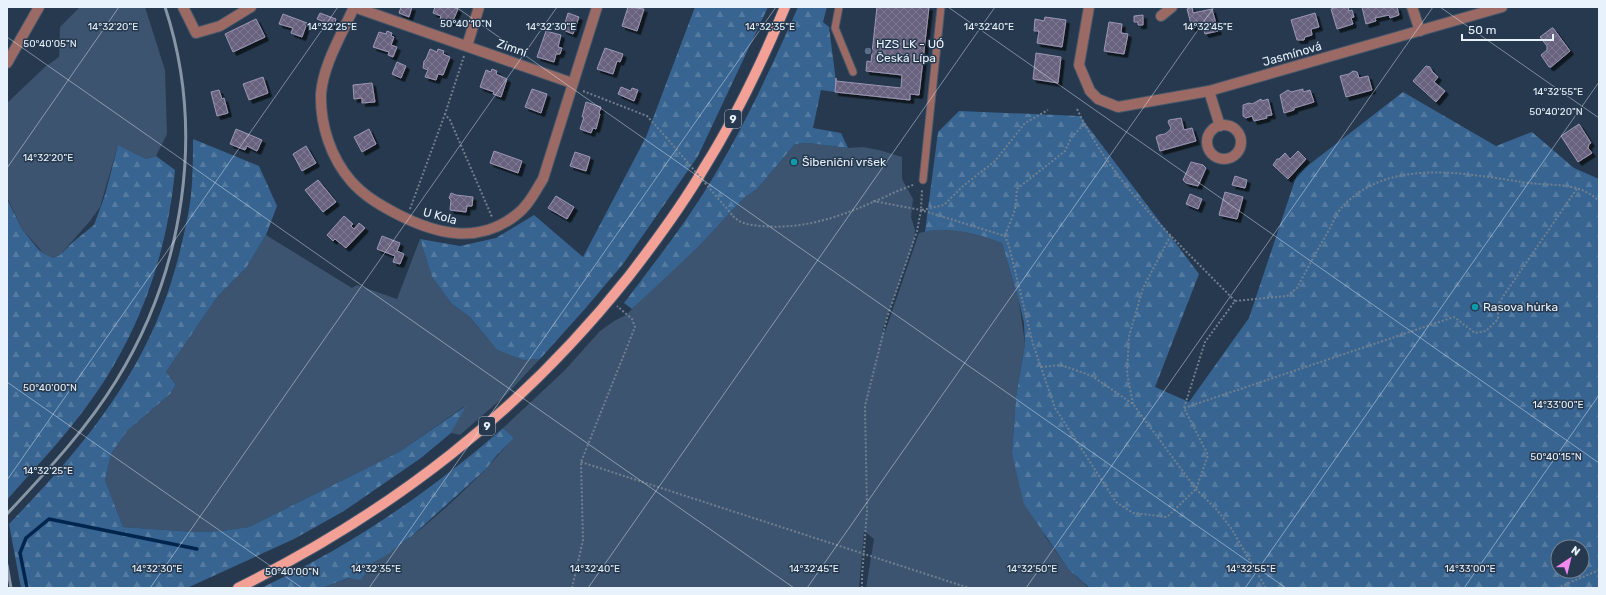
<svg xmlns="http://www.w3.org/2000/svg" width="1606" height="595" font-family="Rubik,sans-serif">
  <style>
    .green { fill: #3c546f }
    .forest { fill: url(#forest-firs); fill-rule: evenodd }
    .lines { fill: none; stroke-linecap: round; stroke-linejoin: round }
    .stream { stroke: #00264f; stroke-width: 3.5 }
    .building { fill: url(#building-cross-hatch); stroke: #9d97b6; filter: url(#shadow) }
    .lane-casing { stroke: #45576a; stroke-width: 9 }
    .street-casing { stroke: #45576a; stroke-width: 12 }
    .primary-casing { stroke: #45576a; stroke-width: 12 }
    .path { stroke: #708090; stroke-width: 2; stroke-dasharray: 2 2; stroke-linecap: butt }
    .lane { stroke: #9c6a64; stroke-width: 7 }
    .street { stroke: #9c6a64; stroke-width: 10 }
    .primary { stroke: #f3a097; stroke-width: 10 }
    .rail { stroke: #8795a5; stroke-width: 3 }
    .path-bridge { stroke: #708090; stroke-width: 2; stroke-dasharray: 2 2; stroke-linecap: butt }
    .ticks { fill: none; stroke: #e8f2fc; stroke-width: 1; stroke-opacity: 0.45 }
    .service-dot { fill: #5c6f8a; stroke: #26394e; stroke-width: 1.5 }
    .culture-dot { fill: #0f9aa8; stroke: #26394e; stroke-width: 1.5 }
    .labels { text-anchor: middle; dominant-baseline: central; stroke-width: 3; stroke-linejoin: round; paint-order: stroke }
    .shield { fill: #26394e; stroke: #aebac8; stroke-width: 1 }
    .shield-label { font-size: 11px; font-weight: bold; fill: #e8f2fc }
    .poi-label { font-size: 12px; fill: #e8f2fc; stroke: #26394e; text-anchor: start }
    .street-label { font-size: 12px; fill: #e8f2fc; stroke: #26394e }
    .ticks-label { font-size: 10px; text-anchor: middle; fill: #e8f2fc; stroke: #26394e; stroke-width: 3; stroke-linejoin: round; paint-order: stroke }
  </style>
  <defs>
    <pattern id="forest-firs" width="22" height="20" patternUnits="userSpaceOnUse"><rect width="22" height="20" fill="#386491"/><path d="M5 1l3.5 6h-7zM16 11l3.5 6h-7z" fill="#557ba1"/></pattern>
    <pattern id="building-cross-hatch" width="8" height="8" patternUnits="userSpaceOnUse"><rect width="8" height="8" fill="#67627e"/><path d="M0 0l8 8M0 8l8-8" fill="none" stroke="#7d7991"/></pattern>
    <filter id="shadow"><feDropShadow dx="3.5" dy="3.5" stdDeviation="0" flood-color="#0009"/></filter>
  </defs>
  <rect width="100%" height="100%" fill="#26394e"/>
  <g class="green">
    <polygon points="80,7 145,7 165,70 167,134 156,156 146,159 118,145 100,207 90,221 60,255 53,258 46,256 22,229 7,197 7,103 45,67 59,57 60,27"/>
    <path d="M808 143 848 148 863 147 879 150 902 157V179L913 199 911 217 915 230 914 242 882 331 885 332 919 233 945 227 993 239 1002 243 1019 301 1025 344 1016 397 1012 453 1045 536 1069 570 1089 588H866L874 539 864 531 859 588H322L367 572 369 565C410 542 452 503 485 470 495 459 504 448 514 438L503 428 564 371 600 331 614 321 626 315 671 271 700 245 743 199 758 188 795 144Z"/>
    <polygon points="266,235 352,288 357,285 397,299 420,239 432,277 452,304 470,317 497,350 523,360 540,359 507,394 460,435 451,433 465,406 399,452 249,527 221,531 194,532 123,527 105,480 111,454 127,431 170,394 176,385 166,372 217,297 246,268"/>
  </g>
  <g class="forest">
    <polygon points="695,7 768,7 698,156 623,264 584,310 540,359 523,360 497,350 470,317 452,304 432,277 420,239 460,246 496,238 534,215 583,257 646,137"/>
    <path d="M798 7H827L823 22 829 27 836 81 835 92 821 90 813 128 841 133 848 148 808 143 795 144 758 188 743 199 700 245 632 309 624 303C651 267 679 232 703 194 740 135 770 71 798 7Z"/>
    <path d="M1403 92 1496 146 1532 132 1574 168 1599 179V588H1090L1069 570 1024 504 1012 453 1016 397 1025 344 1024 323 1019 301 1002 243C984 235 944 225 925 232L938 132 959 111 1080 116 1199 274 1155 387 1189 402 1249 318 1297 174ZM1558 547H1582V571H1558Z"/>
    <path d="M193 139 259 166 277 206 266 235 246 268 217 297 166 372 176 385 170 394 127 431 111 454 105 480 123 527 194 532 221 531 249 527 399 452 466 406 451 433 421 458 344 511 294 539 187 588H21L9 524C70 461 130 392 162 308 175 275 184 238 190 203 193 182 193 160 193 139Z"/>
    <path d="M118 145 146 159 156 156 175 170C167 258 137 340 84 410 60 442 33 470 7 500V199L22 229 38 249 46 255 53 258 60 255 73 242 94 225 105 195Z"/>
    <path d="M503 428 514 438 497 455 486 469 413 535 385 556 369 565 367 572 360 580 349 578 322 588H261C349 547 430 492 503 428Z"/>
  </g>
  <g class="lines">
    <polyline class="stream" points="27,588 20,553 26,538 49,519 197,549"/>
  </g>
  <g class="building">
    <polygon points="401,7 412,7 409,17 399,13"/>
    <polygon points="435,7 453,7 458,9 452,23 440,19 441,16 433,13"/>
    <polygon points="628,7 644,9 637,31 622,26"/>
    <polygon points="877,7 929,7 919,95 910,94 910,100 835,92 836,78 836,81 901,88 902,75 866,71 867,61 871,62"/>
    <polygon points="1192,7 1193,13 1212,9 1218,31 1205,34 1202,23 1197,24 1198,26 1192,28 1187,9"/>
    <polygon points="1337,7 1348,7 1349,11 1352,10 1354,17 1351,18 1353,24 1337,29 1331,9"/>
    <polygon points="1362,7 1397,7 1399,15 1390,18 1389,15 1375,18 1376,21 1366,24"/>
    <polygon points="320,13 336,19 334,26 317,19"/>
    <polygon points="568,13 579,17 573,34 563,30"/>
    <polygon points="1315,13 1319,27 1311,29 1312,35 1305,37 1304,40 1297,40 1291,20"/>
    <polygon points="283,14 307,23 302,37 291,33 293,28 279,24"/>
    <polygon points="1143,15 1143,25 1138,25 1138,22 1134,22 1134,16"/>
    <polygon points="1045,17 1066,20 1062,47 1037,43 1039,31 1034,31 1035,19 1044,21"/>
    <polygon points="256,19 265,37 233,52 225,34"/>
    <polygon points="1109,22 1122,24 1121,33 1128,34 1124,54 1104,51"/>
    <polygon points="1552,28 1553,28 1570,51 1551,67 1549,67 1541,55 1547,50 1547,46 1540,37"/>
    <polygon points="387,31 392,33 391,36 394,37 391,45 397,47 393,57 388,55 389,52 373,47 379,32 386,34"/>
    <polygon points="546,31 561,35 558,47 562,48 560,54 556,54 554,62 537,57"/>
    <polygon points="605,48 623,54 620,62 617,61 613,74 597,69"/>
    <polygon points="430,49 437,52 438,49 444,51 443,54 450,57 443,75 438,74 436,80 425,77 428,70 423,68 424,61 426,59"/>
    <polygon points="1036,53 1061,57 1058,83 1033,79"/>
    <polygon points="397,62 406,66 401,78 392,74"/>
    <polygon points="1426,66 1430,67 1432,71 1438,77 1434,82 1445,91 1436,102 1413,81"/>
    <polygon points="492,69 497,71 496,74 507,79 501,97 493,94 494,92 480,87 486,70 491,72"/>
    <polygon points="1353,71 1357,72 1359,78 1368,76 1372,90 1346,97 1340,76 1349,74"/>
    <polygon points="263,77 268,93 249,100 243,84"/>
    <polygon points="372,83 375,102 362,103 362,98 354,99 353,85"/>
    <polygon points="621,87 631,91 632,88 638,90 634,101 618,94"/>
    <polygon points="532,89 547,94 541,113 525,107"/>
    <polygon points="1303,89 1303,92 1310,90 1314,102 1294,108 1294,110 1284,113 1280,95 1288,90 1291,92"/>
    <polygon points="219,90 222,99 224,98 228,113 217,116 211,92"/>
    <polygon points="1261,99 1262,101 1268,99 1272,115 1266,116 1267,118 1254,121 1252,116 1246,118 1243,116 1243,105 1249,103 1252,104"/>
    <polygon points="586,102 601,107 599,113 600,114 596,129 593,128 591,133 580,129 584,117 582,117"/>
    <polygon points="1181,118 1184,130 1192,128 1196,141 1160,151 1156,137 1159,135 1165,134 1170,130 1171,128 1168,122 1169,120"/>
    <polygon points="1579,124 1591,143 1589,144 1588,148 1592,153 1578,162 1561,136"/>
    <polygon points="236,129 262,140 257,151 247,146 245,150 230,144"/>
    <polygon points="369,129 376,144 362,152 354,137"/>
    <polygon points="306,146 316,163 302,171 293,154"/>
    <polygon points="494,151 522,161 518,173 490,163"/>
    <polygon points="1298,151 1306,159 1288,179 1273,165 1277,159 1279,159 1285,153 1290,159"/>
    <polygon points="575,152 590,157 586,171 570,166"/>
    <polygon points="1191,162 1203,165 1206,168 1198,186 1186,183 1183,180"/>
    <polygon points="1235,176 1247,180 1245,188 1232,185"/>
    <polygon points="318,180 336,202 323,212 305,190"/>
    <polygon points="1225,192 1243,197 1237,219 1219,215"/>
    <polygon points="451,193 456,195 473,197 472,206 467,206 466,212 450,210 451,200 449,198"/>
    <polygon points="1190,194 1202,199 1198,209 1186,204"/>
    <polygon points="556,196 574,207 567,219 548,208"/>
    <polygon points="344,216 353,224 351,226 354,229 359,223 365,228 346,248 335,239 333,241 327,235"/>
    <polygon points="382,236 400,243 397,251 404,254 400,264 393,262 395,256 377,249"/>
  </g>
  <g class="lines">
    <defs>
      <g id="lane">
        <polyline points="839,7 835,28 853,72"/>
        <polyline points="923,180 941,7"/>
      </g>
      <g id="street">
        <polyline points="183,7 196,33 220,26 251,7"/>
        <path d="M354 7C342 34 323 65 321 94 320 125 331 158 351 181 364 196 380 205 397 214 436 234 478 245 516 215 528 206 535 192 543 179L597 7"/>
        <polyline points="354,7 572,83"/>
        <polyline points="1089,7 1079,65 1090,91 1098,99 1118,107 1209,91 1502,7"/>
        <polyline points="1412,7 1420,31"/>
        <polyline points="1161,16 1172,7"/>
        <polyline points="467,46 479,7"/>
        <polyline points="7,63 39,7"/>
        <polyline points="1209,91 1220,126"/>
        <circle cx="1224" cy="142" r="17"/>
      </g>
      <path id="primary" d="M238 588C393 511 521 412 629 276 656 241 682 206 704 168 736 117 762 62 785 7"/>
    </defs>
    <use href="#lane" class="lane-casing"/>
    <use href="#street" class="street-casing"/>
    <use href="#primary" class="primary-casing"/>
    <g class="path">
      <polyline points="464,56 445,114 450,120 492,217"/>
      <polyline points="583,91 647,116 666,137"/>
      <path d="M1077 109C1113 185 1177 241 1235 301"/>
      <path d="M873 201 921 210 1005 236 1009 246 1033 344 1055 408 1116 502 1133 513 1167 517 1196 489 1208 455 1184 408 1205 342 1235 301 1287 296 1297 288C1307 269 1318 249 1329 230 1333 222 1337 212 1343 206 1389 158 1463 173 1522 182 1549 187 1577 180 1599 201"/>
      <polyline points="410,209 445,114"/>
      <polyline points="922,210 944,205 963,186 995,161 1025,123 1048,110"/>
      <path d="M733 216C740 224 750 225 761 226 808 230 844 215 887 196 896 191 906 188 915 184"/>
      <polyline points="1005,235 1015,210 1017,189 1065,151 1071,138 1084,124"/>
      <polyline points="1041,367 1061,365 1092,376 1133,404 1196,489 1217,510 1231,528 1266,588"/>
      <polyline points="1133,404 1127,373 1129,336 1143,288 1171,235"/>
      <polyline points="1184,408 1454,317 1475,333 1486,331 1498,319 1498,304 1578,187"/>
      <polyline points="581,462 969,588"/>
      <polyline points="572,588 583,540 581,462 635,327 632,319 617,306"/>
      <polyline points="862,588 862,576 867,511 865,406 887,318 917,231 921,210 922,190"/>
      <polyline points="1557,588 1599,570"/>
    </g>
    <use href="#lane" class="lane"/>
    <use href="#street" class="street"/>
    <use href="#primary" class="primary"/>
    <g class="rail">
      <path d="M7 514C46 472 86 430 116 381 184 271 206 131 165 7"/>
      <polyline points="7,565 11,588"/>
    </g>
    <polyline class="path-bridge" points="666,137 733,216"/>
  </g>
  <path class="ticks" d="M456 7 1286 588M948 7 1599 463M1440 7 1599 118M7 37 794 588M7 168 119 7M7 382 302 588M7 480 338 7M150 588 557 7M369 588 776 7M588 588 995 7M807 588 1214 7M1026 588 1433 7M1245 588 1599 82M1464 588 1599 395"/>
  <circle class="service-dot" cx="868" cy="51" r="4"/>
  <g class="culture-dot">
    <circle cx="794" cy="162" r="4"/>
    <circle cx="1475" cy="307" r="4"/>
  </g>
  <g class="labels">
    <g class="shield">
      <rect x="725" y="110" width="16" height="18" rx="3"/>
      <rect x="479" y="417" width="16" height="18" rx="3"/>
    </g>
    <g class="shield-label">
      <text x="733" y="119">9</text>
      <text x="487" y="426">9</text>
    </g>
    <g class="poi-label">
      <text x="876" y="44">HZS LK - UÓ<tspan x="876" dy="14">Česká Lípa</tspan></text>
      <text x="802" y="162">Šibeniční vršek</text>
      <text x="1483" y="307">Rasova hůrka</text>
    </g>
    <g class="street-label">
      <text transform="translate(512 48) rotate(19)">Zimní</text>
      <text transform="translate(1292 54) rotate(-16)">Jasmínová</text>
      <text transform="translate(440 216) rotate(15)">U Kola</text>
    </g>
  </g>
  <g class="ticks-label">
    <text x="466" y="27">50°40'10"N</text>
    <text x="113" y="30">14°32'20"E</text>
    <text x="332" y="30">14°32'25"E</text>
    <text x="551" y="30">14°32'30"E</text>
    <text x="770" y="30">14°32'35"E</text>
    <text x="989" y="30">14°32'40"E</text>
    <text x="1208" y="30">14°32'45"E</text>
    <text x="50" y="47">50°40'05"N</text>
    <text x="1558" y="95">14°32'55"E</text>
    <text x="1556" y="115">50°40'20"N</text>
    <text x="48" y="161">14°32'20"E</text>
    <text x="50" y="391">50°40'00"N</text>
    <text x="1558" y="408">14°33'00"E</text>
    <text x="1556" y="460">50°40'15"N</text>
    <text x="48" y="474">14°32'25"E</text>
    <text x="157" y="572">14°32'30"E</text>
    <text x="376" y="572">14°32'35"E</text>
    <text x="595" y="572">14°32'40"E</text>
    <text x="814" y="572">14°32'45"E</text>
    <text x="1032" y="572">14°32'50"E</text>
    <text x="1251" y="572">14°32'55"E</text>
    <text x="1470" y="572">14°33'00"E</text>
    <text x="292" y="575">50°40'00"N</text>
  </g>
  <rect width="1606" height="595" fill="none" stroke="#e8f2fc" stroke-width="16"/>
  <g transform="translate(1570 559) rotate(35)"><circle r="19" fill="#26394e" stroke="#748394"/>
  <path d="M0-3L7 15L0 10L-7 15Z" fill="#f489f0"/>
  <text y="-6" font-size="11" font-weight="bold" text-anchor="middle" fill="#e8f2fc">N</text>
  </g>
  <path d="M1462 34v6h91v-6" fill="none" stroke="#e8f2fc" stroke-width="2"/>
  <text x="1468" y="34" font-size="12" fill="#e8f2fc" stroke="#26394e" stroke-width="3" paint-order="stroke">50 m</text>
</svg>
